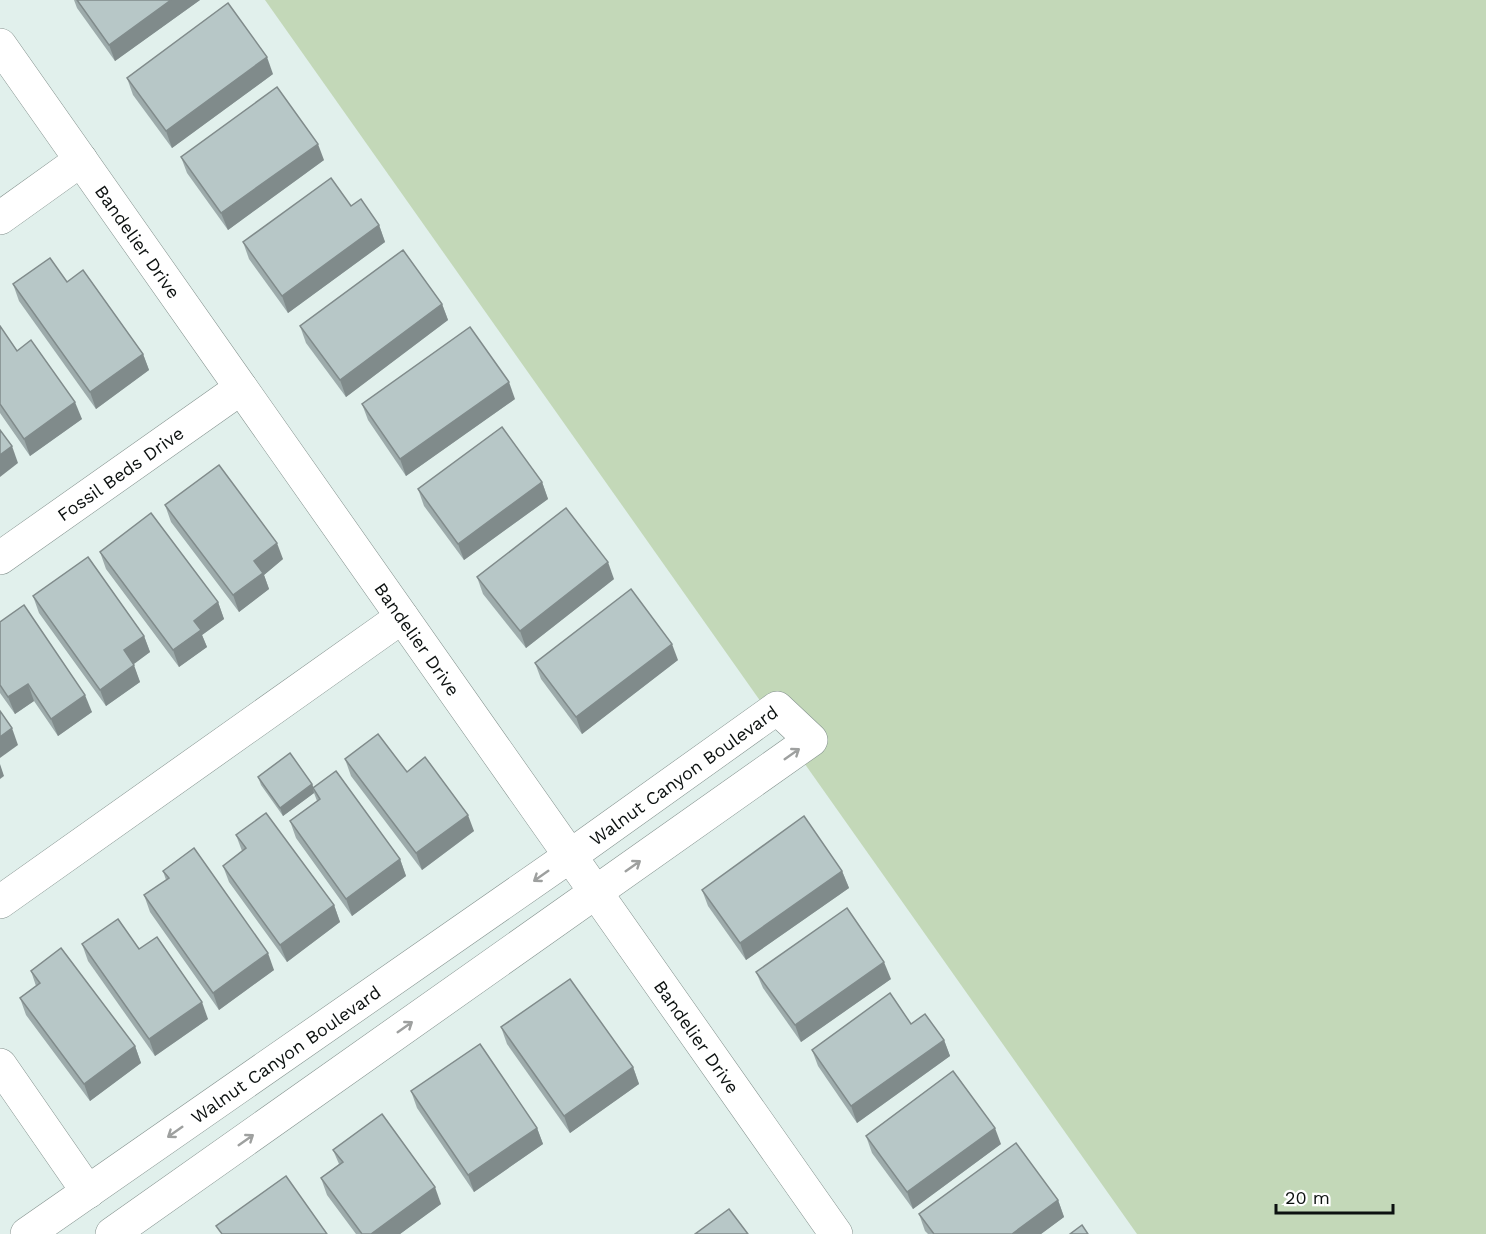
<svg xmlns="http://www.w3.org/2000/svg" width="1486" height="1234" font-family="'Work Sans',sans-serif">
  <style>
    .green { fill: #c3d8b8 }
    .lines { fill: none; stroke-linecap: round; stroke-linejoin: round }
    .minor-casing { stroke: #84928e; stroke-width: 34 }
    .minor { stroke: #fff; stroke-width: 33 }
    .wall { fill: #9dabab }
    .shaded-wall { fill: #808b8b }
    .building { fill: #b7c7c7; stroke: #808b8b; stroke-width: 1.5 }
    .oneway { stroke: #9ea09f }
    .labels { text-anchor: middle; dominant-baseline: central; stroke-width: 4.5; stroke-linejoin: round; paint-order: stroke }
    .street-label { font-size: 18px; fill: #0c1110; stroke: #fff }
  </style>
  <rect width="100%" height="100%" fill="#e1f0ec"/>
  <polygon class="green" points="265,0 1486,0 1486,1234 1137,1234"/>
  <g class="lines">
    <defs>
      <g id="minor">
        <path id="s1" d="M0 45 836 1234"/>
        <polyline points="0,218 81,160"/>
        <path id="s2" d="M0 558 241 388"/>
        <polyline points="0,902 402,617"/>
        <polyline points="0,1065 88,1192"/>
        <path id="s3" d="M27 1234 570 856 777 708 811 740 112 1234"/>
      </g>
    </defs>
    <use href="#minor" class="minor-casing"/>
    <use href="#minor" class="minor"/>
  </g>
  <g class="wall">
    <polygon points="74,0 200,0 115,61 77,8"/>
    <polygon points="273,74 172,148 133,95 127,78"/>
    <polygon points="181,157 324,160 228,230 187,173"/>
    <polygon points="351,206 379,225 385,242 288,313 249,259 243,242"/>
    <polygon points="13,284 143,354 149,370 96,409 19,301"/>
    <polygon points="442,304 448,320 346,397 306,343 300,326"/>
    <polygon points="0,326 17,351 82,419 30,456 0,413"/>
    <polygon points="515,399 406,476 368,420 362,404"/>
    <polygon points="542,482 548,499 464,560 424,506 418,489"/>
    <polygon points="165,505 283,559 264,575 269,589 239,612 171,522"/>
    <polygon points="100,552 218,602 224,619 202,635 207,647 179,667 106,569"/>
    <polygon points="477,577 614,579 526,648 483,594"/>
    <polygon points="33,596 144,636 150,652 133,664 140,682 106,706 39,613"/>
    <polygon points="0,622 92,712 58,736 34,701 15,714 0,693"/>
    <polygon points="678,660 582,734 541,679 535,663"/>
    <polygon points="345,759 407,772 474,831 422,870 351,776"/>
    <polygon points="258,777 312,784 314,788 400,859 406,876 352,916 296,838 290,821 317,801 314,793 283,816 261,785"/>
    <polygon points="236,835 334,905 340,922 287,962 229,882 223,866 242,851"/>
    <polygon points="163,871 274,970 219,1010 150,912 144,895 166,880"/>
    <polygon points="842,871 849,888 746,960 708,906 702,890"/>
    <polygon points="82,944 139,949 208,1019 155,1056 88,961"/>
    <polygon points="31,971 135,1046 141,1063 90,1101 26,1015 20,998 36,986"/>
    <polygon points="756,972 891,979 801,1042 763,988"/>
    <polygon points="911,1024 944,1040 950,1056 857,1123 818,1066 812,1050"/>
    <polygon points="501,1027 633,1067 639,1084 570,1133 507,1044"/>
    <polygon points="411,1091 537,1128 543,1144 474,1192 417,1108"/>
    <polygon points="866,1136 1001,1144 913,1209 872,1153"/>
    <polygon points="333,1150 441,1204 400,1234 356,1234 327,1195 321,1178 339,1164"/>
    <polygon points="1058,1200 1064,1217 1041,1234 928,1234 925,1231 919,1214"/>
  </g>
  <g class="shaded-wall">
    <polygon points="171,0 200,0 115,61 109,45"/>
    <polygon points="267,57 273,74 172,148 166,131"/>
    <polygon points="318,144 324,160 228,230 221,213"/>
    <polygon points="379,225 385,242 288,313 282,296"/>
    <polygon points="442,304 448,320 346,397 340,380"/>
    <polygon points="143,354 149,370 96,409 90,392"/>
    <polygon points="509,382 515,399 406,476 400,459"/>
    <polygon points="75,402 82,419 30,456 24,439"/>
    <polygon points="12,446 18,463 0,477 0,455"/>
    <polygon points="542,482 548,499 464,560 458,544"/>
    <polygon points="277,543 283,559 264,575 269,589 239,612 233,595 254,561"/>
    <polygon points="608,562 614,579 526,648 520,631"/>
    <polygon points="218,602 224,619 202,635 207,647 179,667 173,650 194,621"/>
    <polygon points="144,636 150,652 130,667 124,650"/>
    <polygon points="672,644 678,660 582,734 576,717"/>
    <polygon points="134,665 140,682 106,706 100,690"/>
    <polygon points="28,684 34,701 15,714 8,697"/>
    <polygon points="85,695 92,712 58,736 51,719"/>
    <polygon points="12,728 18,745 0,758 0,737"/>
    <polygon points="0,764 4,776 0,779"/>
    <polygon points="312,784 315,792 313,788 314,793 283,816 280,808"/>
    <polygon points="468,815 474,831 422,870 416,853"/>
    <polygon points="400,859 406,876 352,916 346,899"/>
    <polygon points="842,871 849,888 746,960 740,943"/>
    <polygon points="334,905 340,922 287,962 280,945"/>
    <polygon points="268,953 274,970 219,1010 213,993"/>
    <polygon points="884,962 891,979 801,1042 795,1025"/>
    <polygon points="202,1002 208,1019 155,1056 149,1039"/>
    <polygon points="944,1040 950,1056 857,1123 851,1106"/>
    <polygon points="135,1046 141,1063 90,1101 84,1084"/>
    <polygon points="633,1067 639,1084 570,1133 564,1116"/>
    <polygon points="537,1128 543,1144 474,1192 468,1175"/>
    <polygon points="995,1128 1001,1144 913,1209 907,1192"/>
    <polygon points="435,1187 441,1204 400,1234 371,1234"/>
    <polygon points="1058,1200 1064,1217 1041,1234 1012,1234"/>
  </g>
  <g class="building">
    <polygon points="77,0 171,0 109,45"/>
    <polygon points="228,3 267,57 166,131 127,78"/>
    <polygon points="277,87 318,144 221,213 181,157"/>
    <polygon points="331,178 351,206 361,199 379,225 282,296 243,242"/>
    <polygon points="403,250 442,304 340,380 300,326"/>
    <polygon points="50,258 67,282 83,270 143,354 90,392 13,284"/>
    <polygon points="0,326 17,351 31,340 75,402 24,439 0,404"/>
    <polygon points="470,327 509,382 400,459 362,404"/>
    <polygon points="502,427 542,482 458,544 418,489"/>
    <polygon points="0,430 12,446 0,455"/>
    <polygon points="219,465 277,543 254,561 263,573 233,595 165,505"/>
    <polygon points="566,508 608,562 520,631 477,577"/>
    <polygon points="151,513 218,602 194,621 201,630 173,650 100,552"/>
    <polygon points="88,557 144,636 124,650 134,665 100,690 33,596"/>
    <polygon points="631,589 672,644 576,717 535,663"/>
    <polygon points="24,605 85,695 51,719 28,684 8,697 0,685 0,622"/>
    <polygon points="0,711 12,728 0,737"/>
    <polygon points="378,734 407,772 425,757 468,815 416,853 345,759"/>
    <polygon points="290,753 312,784 280,808 258,777"/>
    <polygon points="336,771 400,859 346,899 290,821 320,799 313,788"/>
    <polygon points="266,813 334,905 280,945 223,866 246,848 236,835"/>
    <polygon points="804,816 842,871 740,943 702,890"/>
    <polygon points="194,848 268,953 213,993 144,895 169,878 163,871"/>
    <polygon points="847,908 884,962 795,1025 756,972"/>
    <polygon points="118,919 139,949 157,937 202,1002 149,1039 82,944"/>
    <polygon points="61,948 135,1046 84,1084 20,998 40,983 31,971"/>
    <polygon points="570,979 633,1067 564,1116 501,1027"/>
    <polygon points="890,993 911,1024 925,1014 944,1040 851,1106 812,1050"/>
    <polygon points="480,1044 537,1128 468,1175 411,1091"/>
    <polygon points="953,1071 995,1128 907,1192 866,1136"/>
    <polygon points="382,1114 435,1187 371,1234 362,1234 321,1178 343,1162 333,1150"/>
    <polygon points="1016,1143 1058,1200 1012,1234 934,1234 919,1214"/>
    <polygon points="286,1176 327,1234 222,1234 216,1226"/>
    <polygon points="729,1209 748,1234 695,1234"/>
    <polygon points="1082,1225 1088,1234 1070,1234"/>
  </g>
  <defs><path id="oneway-shaft" d="M-6 0H5M1.5-3L5.5 0L1.5 3" fill="none" stroke-width="1.6" stroke-linecap="round" stroke-linejoin="round" transform="scale(1.5)"/></defs>
  <g class="oneway">
    <use href="#oneway-shaft" transform="translate(792 754) rotate(-35)"/>
    <use href="#oneway-shaft" transform="translate(633 866) rotate(-35)"/>
    <use href="#oneway-shaft" transform="translate(541 876) rotate(145)"/>
    <use href="#oneway-shaft" transform="translate(405 1027) rotate(-35)"/>
    <use href="#oneway-shaft" transform="translate(175 1132) rotate(145)"/>
    <use href="#oneway-shaft" transform="translate(246 1140) rotate(-35)"/>
  </g>
  <g class="labels">
    <g class="street-label">
      <text stroke="none"><textPath href="#s1" startOffset="240">Bandelier Drive</textPath></text>
      <text stroke="none"><textPath href="#s2" startOffset="147">Fossil Beds Drive</textPath></text>
      <text stroke="none"><textPath href="#s1" startOffset="726">Bandelier Drive</textPath></text>
      <text stroke="none"><textPath href="#s3" startOffset="801">Walnut Canyon Boulevard</textPath></text>
      <text stroke="none"><textPath href="#s1" startOffset="1212">Bandelier Drive</textPath></text>
      <text stroke="none"><textPath href="#s3" startOffset="315">Walnut Canyon Boulevard</textPath></text>
    </g>
  </g>
  <path d="M1276 1204v9h117v-9" fill="none" stroke="#0c1110" stroke-width="3"/>
  <text x="1285" y="1204" font-size="18" fill="#0c1110" stroke="#ffffff" stroke-width="4.5" paint-order="stroke">20 m</text>
</svg>
